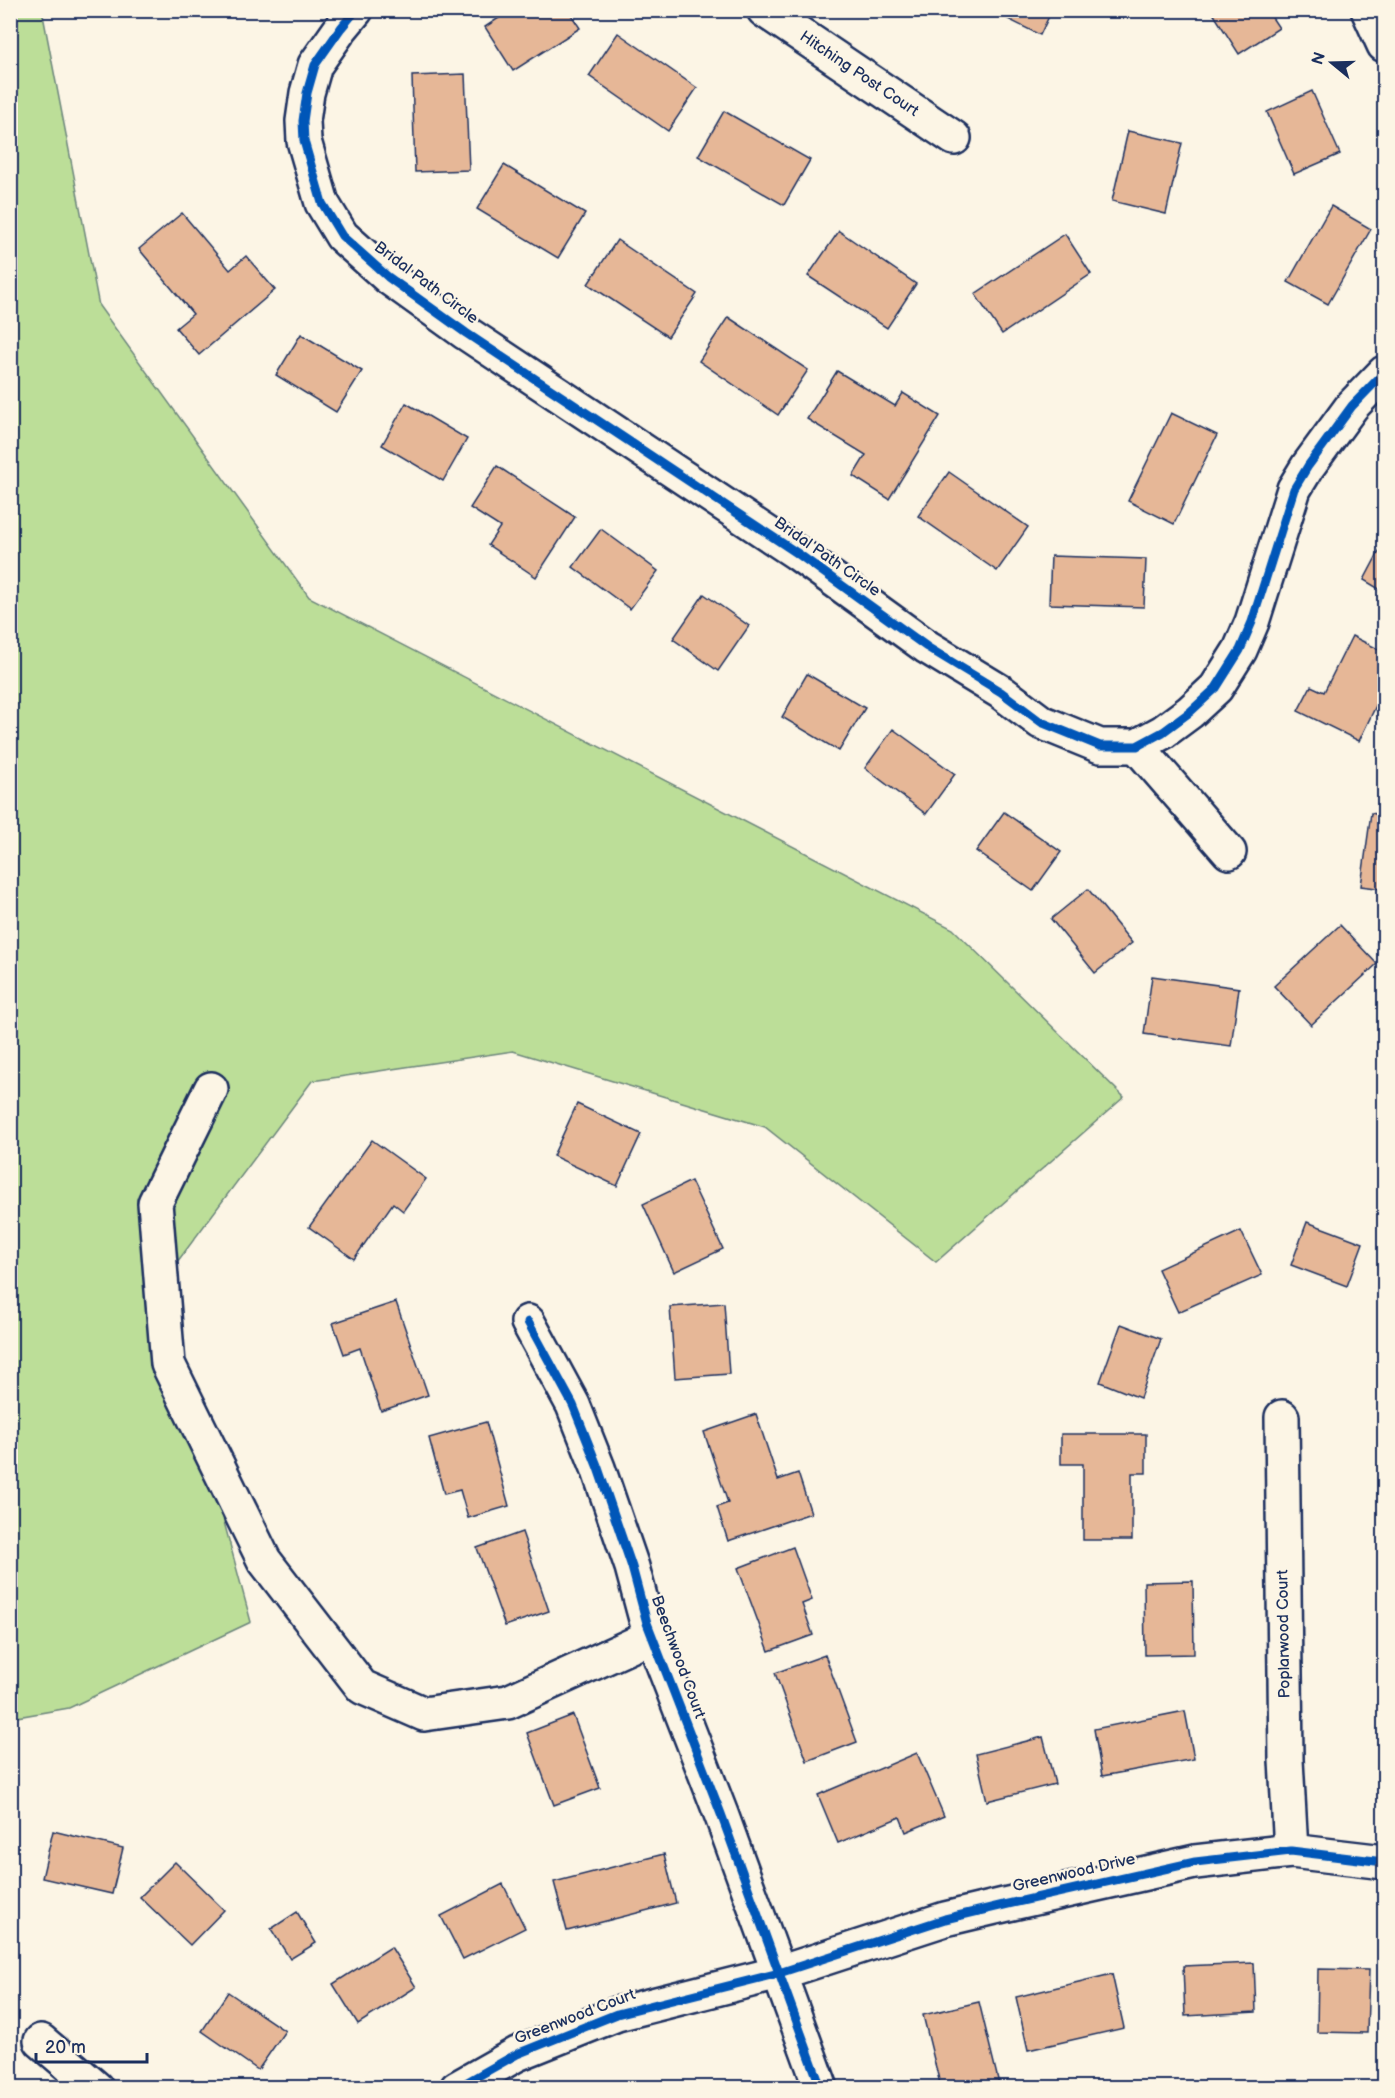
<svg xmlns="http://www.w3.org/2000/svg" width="1395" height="2098" font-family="'Balsamiq Sans',sans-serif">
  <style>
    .green { fill: #bcde98; stroke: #6c867b; stroke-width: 1.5 }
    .building { fill: #e6b797; stroke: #1b2f5e; stroke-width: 1.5 }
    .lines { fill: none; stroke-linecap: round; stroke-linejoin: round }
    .minor-casing { stroke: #1b2f5e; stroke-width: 38 }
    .minor { stroke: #fcf5e5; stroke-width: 33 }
    .cycleway-casing { stroke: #fcf5e5; stroke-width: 13 }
    .cycleway { stroke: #0057b8; stroke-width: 9 }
    .labels { text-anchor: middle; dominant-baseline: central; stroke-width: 5; stroke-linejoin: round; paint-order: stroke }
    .street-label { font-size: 16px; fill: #1b2f5e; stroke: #fcf5e5 }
  </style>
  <rect width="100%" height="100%" fill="#fcf5e5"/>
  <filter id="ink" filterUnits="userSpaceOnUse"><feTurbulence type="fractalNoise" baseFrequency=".0167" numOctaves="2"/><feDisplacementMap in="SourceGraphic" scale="12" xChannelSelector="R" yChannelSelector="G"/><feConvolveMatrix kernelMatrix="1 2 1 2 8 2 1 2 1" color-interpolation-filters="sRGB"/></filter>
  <g filter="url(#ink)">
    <polygon class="green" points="42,10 99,306 309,597 953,929 1124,1097 936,1262 765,1127 513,1051 312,1081 160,1285 251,1622 69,1708 11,1718 10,11"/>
    <g class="building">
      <polygon points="511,10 568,10 580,28 513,71 485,27"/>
      <polygon points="990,10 1052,10 1040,35"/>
      <polygon points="1211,10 1267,10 1279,28 1239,54"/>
      <polygon points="618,33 697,88 668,131 589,76"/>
      <polygon points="465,74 469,170 415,172 412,76"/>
      <polygon points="1312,91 1340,154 1294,174 1267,112"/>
      <polygon points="724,111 810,160 784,205 698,156"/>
      <polygon points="1128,131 1182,143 1166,214 1112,201"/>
      <polygon points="504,165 585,214 558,258 477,209"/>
      <polygon points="1331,206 1371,229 1328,304 1288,282"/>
      <polygon points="182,213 230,270 246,256 275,290 199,355 176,328 193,314 139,249"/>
      <polygon points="839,231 916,284 887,328 808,276"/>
      <polygon points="1065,234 1091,274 1002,334 975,294"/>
      <polygon points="617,240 697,294 668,337 588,284"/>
      <polygon points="728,317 808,370 778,415 699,361"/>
      <polygon points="301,334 362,371 336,412 276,375"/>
      <polygon points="837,371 895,406 903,393 940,416 889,499 853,476 866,455 807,419"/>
      <polygon points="406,403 467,439 443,481 382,445"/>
      <polygon points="1171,413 1217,435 1174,524 1128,501"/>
      <polygon points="497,466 575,517 536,577 488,545 500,527 470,508"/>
      <polygon points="949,472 1028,527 997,571 918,516"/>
      <polygon points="601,529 658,571 630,609 573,567"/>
      <polygon points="1384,542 1384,592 1364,580"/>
      <polygon points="1051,556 1146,559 1144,607 1049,604"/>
      <polygon points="704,594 749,626 718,671 673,639"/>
      <polygon points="1352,636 1384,652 1384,689 1359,741 1298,711 1311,686 1324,692"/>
      <polygon points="807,674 865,708 839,751 782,717"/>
      <polygon points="893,729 955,774 926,814 865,768"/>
      <polygon points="1004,812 1061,852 1033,891 976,851"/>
      <polygon points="1371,813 1384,816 1384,889 1361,886"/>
      <polygon points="1088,889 1132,943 1095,973 1051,919"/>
      <polygon points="1340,925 1377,964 1311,1025 1274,986"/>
      <polygon points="1152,976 1239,988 1231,1046 1144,1034"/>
      <polygon points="577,1104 641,1134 617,1186 553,1156"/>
      <polygon points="372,1140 426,1179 403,1211 393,1203 354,1259 309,1227"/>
      <polygon points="691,1181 723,1249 674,1272 643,1204"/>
      <polygon points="1307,1222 1363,1243 1347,1286 1291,1265"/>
      <polygon points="1241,1231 1262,1275 1178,1312 1158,1269"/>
      <polygon points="396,1302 428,1395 381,1411 360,1348 344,1354 333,1323"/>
      <polygon points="724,1303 729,1374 675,1378 670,1307"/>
      <polygon points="1121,1324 1161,1339 1140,1398 1100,1382"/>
      <polygon points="756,1414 778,1480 798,1473 811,1513 728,1541 717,1507 728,1503 704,1432"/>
      <polygon points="486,1422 509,1506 468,1518 460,1490 444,1494 429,1438"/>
      <polygon points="1061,1434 1146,1434 1146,1473 1132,1473 1132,1540 1083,1540 1083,1464 1061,1464"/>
      <polygon points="522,1532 549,1611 505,1626 477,1548"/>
      <polygon points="793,1547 812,1600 802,1604 813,1635 769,1651 738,1568"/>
      <polygon points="1193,1581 1194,1654 1145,1655 1144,1582"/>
      <polygon points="825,1655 857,1742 807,1761 775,1673"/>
      <polygon points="1185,1711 1194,1759 1102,1776 1094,1729"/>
      <polygon points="573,1715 600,1788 554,1805 527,1733"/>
      <polygon points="1043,1737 1055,1784 987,1801 976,1754"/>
      <polygon points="917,1753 944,1816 906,1832 900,1817 838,1843 818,1795"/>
      <polygon points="53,1831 123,1848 112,1894 42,1878"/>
      <polygon points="664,1854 676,1903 567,1931 554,1882"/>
      <polygon points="175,1862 224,1910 190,1945 140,1897"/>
      <polygon points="503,1884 525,1928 463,1959 441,1916"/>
      <polygon points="297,1912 316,1943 290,1959 271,1929"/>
      <polygon points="391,1947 416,1987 358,2024 333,1984"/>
      <polygon points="1254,1963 1256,2012 1185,2016 1183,1966"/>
      <polygon points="1318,1969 1369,1970 1367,2033 1317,2032"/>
      <polygon points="1112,1974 1124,2028 1028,2050 1016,1997"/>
      <polygon points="228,1992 285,2031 258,2070 202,2031"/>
      <polygon points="979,2002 1000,2088 941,2088 923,2015"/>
    </g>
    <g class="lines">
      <defs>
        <g id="minor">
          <polyline points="356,10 341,28 315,65 307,93 303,121 304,141 322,203 342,236 388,277 466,333 797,553 927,647 1001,692 1041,722 1100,746 1137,746 1163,732 1190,712 1216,688 1240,650 1252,622 1294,489 1308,466 1352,406 1384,373"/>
          <polyline points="764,10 954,138"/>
          <polyline points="1368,10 1384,45"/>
          <polyline points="1137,746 1229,852"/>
          <polyline points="211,1089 155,1203 168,1364 264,1560 362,1687 424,1714 508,1702 635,1644 651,1634"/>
          <polyline points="528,1322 573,1405 598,1468 632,1567 647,1623 721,1814 821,2088"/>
          <polyline points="1282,1417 1286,1760 1291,1851"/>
          <polyline points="41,2041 96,2088"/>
          <polyline points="457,2088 517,2054 617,2014 779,1973 945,1919 1008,1904 1195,1862 1291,1851 1384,1862"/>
        </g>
      </defs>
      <use href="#minor" class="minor-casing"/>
      <use href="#minor" class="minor"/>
      <defs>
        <g id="cycleway">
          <polyline points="356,10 341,28 315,65 307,93 303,121 304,141 322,203 342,236 388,277 466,333 797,553 927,647 1001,692 1041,722 1100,746 1137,746 1163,732 1190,712 1216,688 1240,650 1252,622 1294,489 1308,466 1352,406 1384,373"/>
          <polyline points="528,1322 573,1405 598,1468 632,1567 647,1623 721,1814 821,2088"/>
          <polyline points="457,2088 517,2054 617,2014 779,1973 945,1919 1008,1904 1195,1862 1291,1851 1384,1862"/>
        </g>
      </defs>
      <use href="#cycleway" class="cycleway-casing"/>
      <use href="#cycleway" class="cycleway"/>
    </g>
  </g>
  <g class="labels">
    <g class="street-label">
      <text transform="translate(859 74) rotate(34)">Hitching Post Court</text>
      <text transform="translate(426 283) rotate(37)">Bridal Path Circle</text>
      <text transform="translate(827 557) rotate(35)">Bridal Path Circle</text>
      <text transform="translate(1284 1634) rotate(-91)">Poplarwood Court</text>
      <text transform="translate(678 1657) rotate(70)">Beechwood Court</text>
      <text transform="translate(1074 1873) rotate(-13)">Greenwood Drive</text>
      <text transform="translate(575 2017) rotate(-21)">Greenwood Court</text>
    </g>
  </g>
  <rect width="1395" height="2098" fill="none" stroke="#fcf5e5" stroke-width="36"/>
  <rect x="18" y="18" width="1359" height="2062" fill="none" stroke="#1b2f5e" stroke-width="2" filter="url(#ink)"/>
  <g transform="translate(1332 63) rotate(289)" stroke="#fcf5e5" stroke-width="4.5" paint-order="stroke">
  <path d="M0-4.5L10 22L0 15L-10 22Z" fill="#1b2f5e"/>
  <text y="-9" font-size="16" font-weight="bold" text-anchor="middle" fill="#1b2f5e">N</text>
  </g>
  <path d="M36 2053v9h111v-9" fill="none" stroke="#1b2f5e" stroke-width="3"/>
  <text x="45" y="2053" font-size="18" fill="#1b2f5e" stroke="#fcf5e5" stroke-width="4.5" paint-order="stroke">20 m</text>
</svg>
